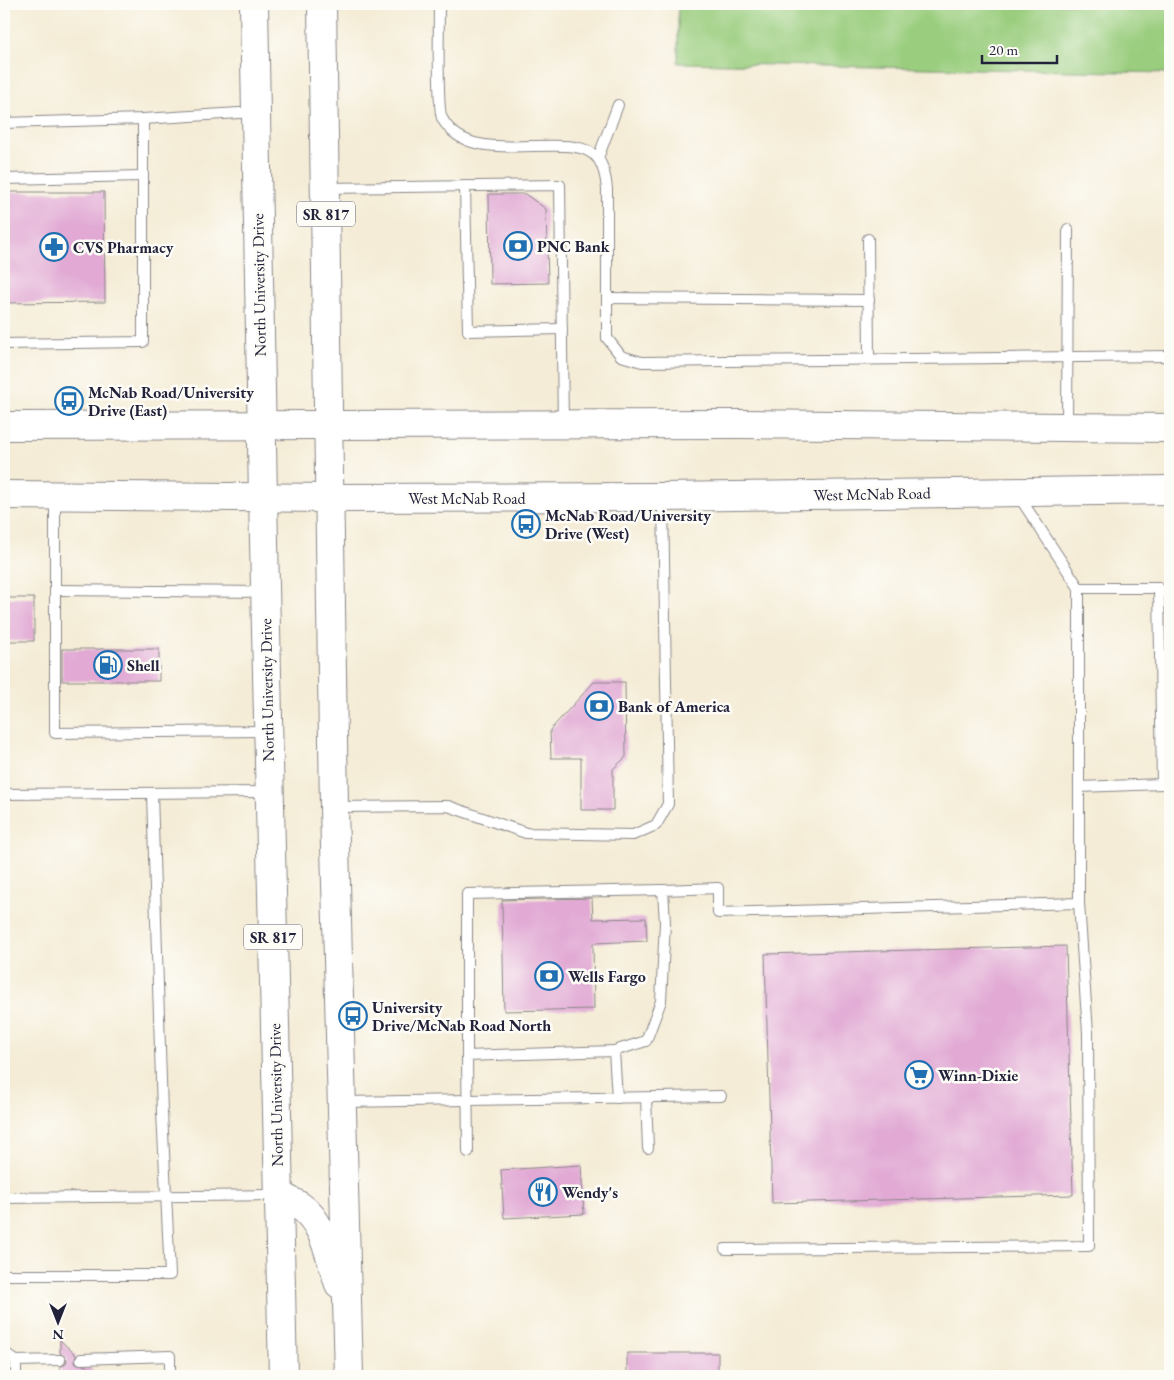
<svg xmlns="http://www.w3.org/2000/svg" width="1174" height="1380" font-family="'EB Garamond',serif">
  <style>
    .green { fill: #9acd7e; stroke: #5e785c }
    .building { fill: #e1a9d4 }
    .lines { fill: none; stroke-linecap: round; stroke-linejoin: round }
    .service-casing { stroke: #8b8788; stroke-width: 12 }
    .secondary-casing { stroke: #8b8788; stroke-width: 30 }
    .primary-casing { stroke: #8b8788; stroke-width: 30 }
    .service { stroke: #fff; stroke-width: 10 }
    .secondary { stroke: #fff; stroke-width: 28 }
    .primary { stroke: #fff; stroke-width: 28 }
    .labels { text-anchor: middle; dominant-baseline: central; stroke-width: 5; stroke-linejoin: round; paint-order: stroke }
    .shield { fill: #fdfcf7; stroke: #646373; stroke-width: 1 }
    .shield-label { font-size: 15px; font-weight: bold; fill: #22223b }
    .poi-label { font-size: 16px; font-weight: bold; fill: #22223b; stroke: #fdfcf7; text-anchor: start }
    .street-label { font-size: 16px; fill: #22223b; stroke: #fdfcf7 }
  </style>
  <rect width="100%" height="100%" fill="#fdfcf7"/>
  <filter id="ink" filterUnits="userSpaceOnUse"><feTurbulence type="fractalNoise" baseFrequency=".02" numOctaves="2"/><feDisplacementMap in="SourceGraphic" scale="10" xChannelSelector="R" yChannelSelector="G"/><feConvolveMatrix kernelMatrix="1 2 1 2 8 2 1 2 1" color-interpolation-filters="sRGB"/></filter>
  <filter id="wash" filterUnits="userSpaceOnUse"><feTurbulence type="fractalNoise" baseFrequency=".0096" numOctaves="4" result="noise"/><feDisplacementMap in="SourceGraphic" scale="20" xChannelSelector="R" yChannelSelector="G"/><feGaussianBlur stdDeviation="1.12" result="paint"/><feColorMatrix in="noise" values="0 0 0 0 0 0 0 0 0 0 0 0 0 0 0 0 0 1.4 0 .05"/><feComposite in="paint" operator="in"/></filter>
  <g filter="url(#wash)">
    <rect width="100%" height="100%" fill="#f4ecd6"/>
    <polygon class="green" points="678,4 1170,4 1170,73 678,63"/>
    <g id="blocks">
      <g class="building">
        <polygon points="4,192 104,192 105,302 4,303"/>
        <polygon points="489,194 525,194 546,209 548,283 490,284"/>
        <polygon points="8,598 34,598 34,641 9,641"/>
        <rect x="62" y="649" width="97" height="32"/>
        <polygon points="594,682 625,682 626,757 613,769 613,810 581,810 581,758 551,758 550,730"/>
        <polygon points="592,898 593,919 646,918 647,941 593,943 594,1009 504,1011 502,900"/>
        <polygon points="1066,946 1073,1195 772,1203 765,954"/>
        <polygon points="581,1165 584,1214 504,1218 501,1170"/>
        <polygon points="60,1340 76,1355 75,1363 87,1366 98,1376 61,1376 60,1367 66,1364 67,1359 60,1353"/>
        <rect x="627" y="1353" width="91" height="23"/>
      </g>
    </g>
  </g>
  <g filter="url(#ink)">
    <use href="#blocks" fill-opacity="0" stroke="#8b8788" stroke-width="1"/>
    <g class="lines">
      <defs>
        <g id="service">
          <path d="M439 4C439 21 437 109 442 118 471 174 575 124 599 160 604 168 606 179 607 189V338L621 356 642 362 1170 356"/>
          <polyline points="4,123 143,119 255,112"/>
          <polyline points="598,158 618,105"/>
          <polyline points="4,179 143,176"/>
          <polyline points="465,186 468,331 562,329"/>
          <polyline points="326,188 560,185 563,424"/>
          <polyline points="868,239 869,359"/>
          <polyline points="607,298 869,300"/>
          <polyline points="4,344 143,342 143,119"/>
          <polyline points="1067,426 1068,229"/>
          <polyline points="55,497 55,733 268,731"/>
          <polyline points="55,590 264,592"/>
          <polyline points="1079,787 1162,784 1159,588 1079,588"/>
          <polyline points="4,794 268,792"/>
          <polyline points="334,807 448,806 526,833 633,835 656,825 668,804 663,498"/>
          <polyline points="614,1051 646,1041 661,1001 665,923 663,890 718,888 718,913 1079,903 1079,588 1018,495"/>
          <polyline points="467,1056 467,894 663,890"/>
          <polyline points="646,1098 648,1148"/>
          <polyline points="343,1102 721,1096"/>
          <polyline points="468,1152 467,1056 614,1051 617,1098"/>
          <polyline points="4,1198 278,1195"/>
          <polyline points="725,1249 1089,1246 1088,1033 1079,903"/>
          <polyline points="4,1275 170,1275 162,1112 152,793"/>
          <polyline points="4,1352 16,1361"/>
          <polyline points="81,1359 170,1356 170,1376"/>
          <polyline points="16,1376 16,1361 60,1360"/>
        </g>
        <g id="secondary">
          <polyline points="330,425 736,424 1170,428"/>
          <polyline points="331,498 663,497 1170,490"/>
        </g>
        <g id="primary">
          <polyline points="254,4 263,498 283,1376"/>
          <polyline points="322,4 334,807 349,1376"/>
          <polyline points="4,426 330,425"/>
          <polyline points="4,495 331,498"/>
          <path d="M279 1195C286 1199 294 1202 300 1206 324 1222 330 1259 339 1284"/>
        </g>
      </defs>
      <use href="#service" class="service-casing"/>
      <use href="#secondary" class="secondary-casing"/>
      <use href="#primary" class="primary-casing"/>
      <use href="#service" class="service"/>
      <use href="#secondary" class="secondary"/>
      <use href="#primary" class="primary"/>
    </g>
  </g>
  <defs>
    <symbol id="bank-ring" viewBox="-11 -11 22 22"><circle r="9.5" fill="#fdfcf7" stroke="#1f6fb2" stroke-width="1.5"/><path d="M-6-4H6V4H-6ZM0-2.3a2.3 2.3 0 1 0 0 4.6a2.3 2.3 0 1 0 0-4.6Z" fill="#1f6fb2"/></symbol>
    <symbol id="pharmacy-ring" viewBox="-11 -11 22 22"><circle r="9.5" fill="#fdfcf7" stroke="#1f6fb2" stroke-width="1.5"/><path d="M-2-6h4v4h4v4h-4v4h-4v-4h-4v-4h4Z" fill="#1f6fb2"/></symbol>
    <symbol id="bus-ring" viewBox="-11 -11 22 22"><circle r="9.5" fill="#fdfcf7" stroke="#1f6fb2" stroke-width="1.5"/><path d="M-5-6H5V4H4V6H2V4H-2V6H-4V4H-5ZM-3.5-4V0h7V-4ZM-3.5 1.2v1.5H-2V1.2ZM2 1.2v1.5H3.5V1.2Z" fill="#1f6fb2"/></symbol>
    <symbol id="fuel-ring" viewBox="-11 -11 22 22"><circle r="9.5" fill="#fdfcf7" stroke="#1f6fb2" stroke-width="1.5"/><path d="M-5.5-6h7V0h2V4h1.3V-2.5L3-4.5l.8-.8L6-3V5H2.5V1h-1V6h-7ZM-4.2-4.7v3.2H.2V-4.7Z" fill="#1f6fb2"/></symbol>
    <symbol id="supermarket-ring" viewBox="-11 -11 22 22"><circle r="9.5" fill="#fdfcf7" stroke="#1f6fb2" stroke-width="1.5"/><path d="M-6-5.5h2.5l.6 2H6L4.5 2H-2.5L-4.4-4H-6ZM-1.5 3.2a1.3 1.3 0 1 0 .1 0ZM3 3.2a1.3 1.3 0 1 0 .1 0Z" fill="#1f6fb2"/></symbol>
    <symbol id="restaurant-ring" viewBox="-11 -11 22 22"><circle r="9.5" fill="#fdfcf7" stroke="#1f6fb2" stroke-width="1.5"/><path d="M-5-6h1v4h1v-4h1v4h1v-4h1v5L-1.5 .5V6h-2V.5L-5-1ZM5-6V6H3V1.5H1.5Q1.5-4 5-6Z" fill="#1f6fb2"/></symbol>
  </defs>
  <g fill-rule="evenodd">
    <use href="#bank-ring" x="502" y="230" width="32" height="32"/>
    <use href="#pharmacy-ring" x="38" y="231" width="32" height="32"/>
    <use href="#bus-ring" x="53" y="385" width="32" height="32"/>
    <use href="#bus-ring" x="510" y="508" width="32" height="32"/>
    <use href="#fuel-ring" x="92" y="649" width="32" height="32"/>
    <use href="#bank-ring" x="583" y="690" width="32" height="32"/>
    <use href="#bank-ring" x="533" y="960" width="32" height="32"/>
    <use href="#bus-ring" x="337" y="1000" width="32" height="32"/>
    <use href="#supermarket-ring" x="903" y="1059" width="32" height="32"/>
    <use href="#restaurant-ring" x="527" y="1176" width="32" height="32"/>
  </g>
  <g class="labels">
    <g class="shield">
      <rect x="297" y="201.5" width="58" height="25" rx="4"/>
      <rect x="244" y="924.5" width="58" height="25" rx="4"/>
    </g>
    <g class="shield-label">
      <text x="326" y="214">SR 817</text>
      <text x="273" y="937">SR 817</text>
    </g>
    <g class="poi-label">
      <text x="537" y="246">PNC Bank</text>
      <text x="73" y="247">CVS Pharmacy</text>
      <text x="88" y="392">McNab Road/University<tspan x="88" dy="18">Drive (East)</tspan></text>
      <text x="545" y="515">McNab Road/University<tspan x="545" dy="18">Drive (West)</tspan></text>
      <text x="127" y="665">Shell</text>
      <text x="618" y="706">Bank of America</text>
      <text x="568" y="976">Wells Fargo</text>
      <text x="372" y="1007">University<tspan x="372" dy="18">Drive/McNab Road North</tspan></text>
      <text x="938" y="1075">Winn-Dixie</text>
      <text x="562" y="1192">Wendy's</text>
    </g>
    <g class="street-label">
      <text transform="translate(259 285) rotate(-91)">North University Drive</text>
      <text transform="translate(872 494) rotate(-1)">West McNab Road</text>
      <text x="467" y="498">West McNab Road</text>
      <text transform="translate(267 690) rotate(-91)">North University Drive</text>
      <text transform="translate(276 1095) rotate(-91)">North University Drive</text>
    </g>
  </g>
  <rect width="1174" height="1380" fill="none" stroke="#fdfcf7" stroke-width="20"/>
  <g transform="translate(58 1322) rotate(180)" stroke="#fdfcf7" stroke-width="4" paint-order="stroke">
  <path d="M0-4L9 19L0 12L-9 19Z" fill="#22223b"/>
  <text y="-8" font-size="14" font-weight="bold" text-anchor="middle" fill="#22223b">N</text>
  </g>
  <path d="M982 55v8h75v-8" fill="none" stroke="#22223b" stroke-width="2.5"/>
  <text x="989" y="55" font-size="15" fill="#22223b" stroke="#fdfcf7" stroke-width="4" paint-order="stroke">20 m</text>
</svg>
